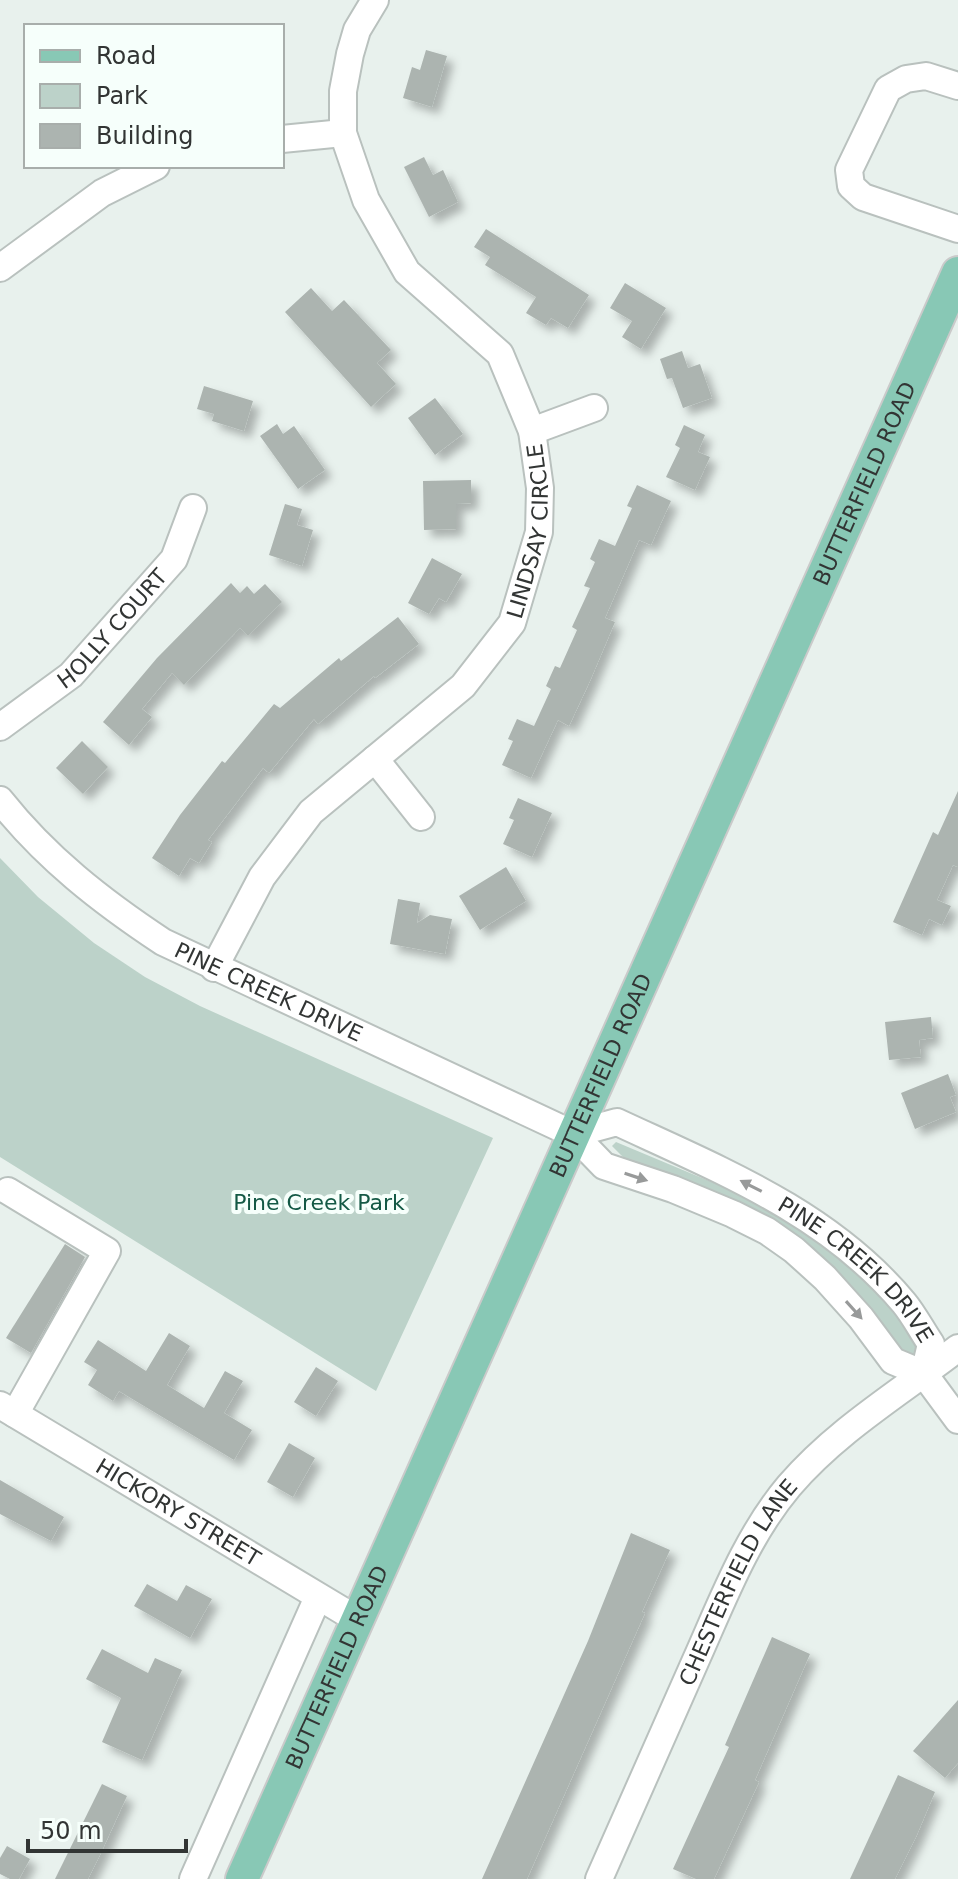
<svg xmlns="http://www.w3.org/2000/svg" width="958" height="1879" font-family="'DejaVu Sans',sans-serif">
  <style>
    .green { fill: #bcd2c9 }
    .building { fill: #acb4b0; filter: url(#shadow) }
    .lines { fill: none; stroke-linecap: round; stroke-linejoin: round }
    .minor-casing { stroke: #b9c1be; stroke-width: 30 }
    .major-casing { stroke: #cacaca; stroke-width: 36 }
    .minor { stroke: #fff; stroke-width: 26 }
    .major { stroke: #88c8b5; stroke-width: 32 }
    .oneway { fill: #989a9a }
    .labels { text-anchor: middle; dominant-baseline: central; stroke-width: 8; stroke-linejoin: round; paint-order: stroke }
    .street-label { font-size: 22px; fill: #323534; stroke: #f6fffb }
    .park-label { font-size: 22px; fill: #145945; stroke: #f6fffb }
  </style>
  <defs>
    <filter id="shadow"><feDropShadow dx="7" dy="7" stdDeviation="4" flood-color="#0004"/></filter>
  </defs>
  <rect width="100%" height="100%" fill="#e8f1ed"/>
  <g class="green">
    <polygon points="0,858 38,897 94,943 145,977 200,1006 493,1138 376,1391 0,1157"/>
    <polygon points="616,1142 771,1207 871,1280 921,1345 919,1356 907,1361 851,1291 625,1159 612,1146"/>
  </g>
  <g class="building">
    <polygon points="426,50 447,56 432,107 403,98 412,67 420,70"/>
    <polygon points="424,157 433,175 443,170 458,202 429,217 404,167"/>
    <polygon points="486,229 589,295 568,328 551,318 546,325 526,313 536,297 485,265 490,257 474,247"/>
    <polygon points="625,283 666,308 641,349 622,337 632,321 610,308"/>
    <polygon points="311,288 332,311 344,300 391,350 377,363 396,384 371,407 285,312"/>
    <polygon points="682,351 688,368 700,364 712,398 683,408 672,378 667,379 660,359"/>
    <polygon points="204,386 253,401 244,431 212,421 214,414 197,409"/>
    <polygon points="435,398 463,434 435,455 408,418"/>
    <polygon points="277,424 283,434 294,426 325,470 298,489 260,436"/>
    <polygon points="684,425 705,435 698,452 710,457 695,490 666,477 680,448 675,445"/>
    <polygon points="471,480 471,503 456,504 456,529 424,530 423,481"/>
    <polygon points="637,485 671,501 651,545 639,540 605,618 615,622 590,681 569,726 558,720 531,778 502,765 513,741 508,739 517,719 534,726 551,689 546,686 555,666 560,668 577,630 572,627 590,588 584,586 595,562 590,559 599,539 615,546 632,508 627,506"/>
    <polygon points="285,504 302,509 297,525 313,530 302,566 269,555"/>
    <polygon points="432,558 462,574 446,602 439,598 429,614 408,603"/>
    <polygon points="231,583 240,593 247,586 254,594 265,584 282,602 248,636 240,628 184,685 172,673 142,709 152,717 129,745 103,722 157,658"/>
    <polygon points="398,617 419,644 375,678 374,676 318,724 314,719 269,773 263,768 208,840 212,842 199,863 190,858 179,876 152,858 180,815 222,761 225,763 274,704 280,708 339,658 341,661"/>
    <polygon points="82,741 108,767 83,794 56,768"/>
    <polygon points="958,791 958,867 953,865 937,900 951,906 942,925 929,919 922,935 893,922 933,832 938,835"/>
    <polygon points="518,798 552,813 532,857 503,844 514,820 509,818"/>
    <polygon points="506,867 526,901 480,930 459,896"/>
    <polygon points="398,899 420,903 417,923 430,915 452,919 445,954 390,944"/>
    <polygon points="931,1017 933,1038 919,1040 921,1057 889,1060 885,1022"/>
    <polygon points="948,1074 956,1095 950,1097 956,1112 915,1129 901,1093"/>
    <polygon points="65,1244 85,1257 31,1353 6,1338"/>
    <polygon points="169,1333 190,1346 167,1385 204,1408 225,1371 243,1381 224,1413 252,1430 234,1460 119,1391 113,1401 88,1385 97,1370 84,1362 98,1340 146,1371"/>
    <polygon points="316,1367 338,1381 316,1416 294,1402"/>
    <polygon points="289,1443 315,1458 293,1497 267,1482"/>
    <polygon points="0,1480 64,1517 51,1541 0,1514"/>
    <polygon points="631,1533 670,1550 642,1612 645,1613 527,1879 482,1879 588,1641"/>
    <polygon points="147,1584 177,1601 186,1585 212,1599 190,1638 134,1606"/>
    <polygon points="772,1637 810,1654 755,1780 759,1782 714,1879 696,1879 673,1869 729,1747 725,1745"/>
    <polygon points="102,1649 148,1673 155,1658 182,1670 142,1760 102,1742 121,1698 86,1679"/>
    <polygon points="958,1700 958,1763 945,1778 913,1751"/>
    <polygon points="898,1775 935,1792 916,1837 895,1879 850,1879"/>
    <polygon points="102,1784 127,1796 100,1855 88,1879 55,1879"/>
    <polygon points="7,1846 30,1859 19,1879 10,1879 0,1874 0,1858"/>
  </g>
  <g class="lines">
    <defs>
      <g id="minor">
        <polyline points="958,86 926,76 906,79 888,89 849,170 851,186 863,197 958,229"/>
        <polyline points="282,139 343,133"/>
        <polyline points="0,268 102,193 156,166"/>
        <polyline points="532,431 594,408"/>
        <path id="s1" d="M0 727 71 675 174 559 193 508"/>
        <polyline points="375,759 421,817"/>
        <path id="s2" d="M0 800C46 858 101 901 163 942L573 1134 604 1166 673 1189 733 1214 767 1231 794 1250 825 1278 861 1318 893 1361 924 1374 958 1420"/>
        <path id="s3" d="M214 968 262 877 311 812 463 686 512 623 539 532 540 488 532 431 500 354 407 272 366 200 343 133V91L350 54 357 30 375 0"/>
        <path id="s4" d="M573 1134 617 1122C720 1170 829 1213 904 1303 914 1315 922 1331 931 1344L924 1374"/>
        <polyline points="8,1191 107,1251 15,1414"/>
        <path id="s5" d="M0 1405 358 1620"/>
        <polyline points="193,1879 318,1597"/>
        <path id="s6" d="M599 1879C631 1807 663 1735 695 1662 722 1602 746 1537 789 1486 837 1430 901 1392 958 1348"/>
      </g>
      <g id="major">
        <path id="s7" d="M242 1879 958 273"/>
      </g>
    </defs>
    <use href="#minor" class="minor-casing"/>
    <use href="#major" class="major-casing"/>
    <use href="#minor" class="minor"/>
    <use href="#major" class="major"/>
  </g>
  <defs><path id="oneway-solid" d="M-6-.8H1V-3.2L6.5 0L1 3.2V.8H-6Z" transform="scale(2)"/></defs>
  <g class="oneway">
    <use href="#oneway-solid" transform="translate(636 1177) rotate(18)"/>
    <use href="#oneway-solid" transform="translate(751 1186) rotate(-153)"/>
    <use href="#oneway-solid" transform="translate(854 1310) rotate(48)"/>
  </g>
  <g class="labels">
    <g class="street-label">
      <text stroke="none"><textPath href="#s7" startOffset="1528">BUTTERFIELD ROAD</textPath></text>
      <text stroke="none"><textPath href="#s3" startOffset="556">LINDSAY CIRCLE</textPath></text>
      <text stroke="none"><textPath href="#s1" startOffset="150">HOLLY COURT</textPath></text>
      <text stroke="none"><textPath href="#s2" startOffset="334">PINE CREEK DRIVE</textPath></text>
      <text stroke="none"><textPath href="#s7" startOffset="880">BUTTERFIELD ROAD</textPath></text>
      <text stroke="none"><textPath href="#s4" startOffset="330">PINE CREEK DRIVE</textPath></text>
      <text stroke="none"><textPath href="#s5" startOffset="208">HICKORY STREET</textPath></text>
      <text stroke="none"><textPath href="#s6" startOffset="328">CHESTERFIELD LANE</textPath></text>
      <text stroke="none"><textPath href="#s7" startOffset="232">BUTTERFIELD ROAD</textPath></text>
    </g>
    <g class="park-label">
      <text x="319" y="1202">Pine Creek Park</text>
    </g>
  </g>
  <rect x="24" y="24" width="260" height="144" fill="#f6fffb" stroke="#a8aeab" stroke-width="2"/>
  <rect x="40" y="50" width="40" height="12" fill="#88c8b5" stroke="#a8aeab" stroke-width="2"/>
  <text x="96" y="64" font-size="24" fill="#323534">Road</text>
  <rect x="40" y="84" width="40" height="24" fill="#bcd2c9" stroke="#a8aeab" stroke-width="2"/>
  <text x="96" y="104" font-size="24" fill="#323534">Park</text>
  <rect x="40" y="124" width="40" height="24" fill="#acb4b0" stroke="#a8aeab" stroke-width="2"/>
  <text x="96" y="144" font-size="24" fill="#323534">Building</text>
  <path d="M28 1839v12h158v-12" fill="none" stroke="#323534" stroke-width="4"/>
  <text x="40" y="1839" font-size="24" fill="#323534" stroke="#f6fffb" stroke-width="6" paint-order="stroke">50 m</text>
</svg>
